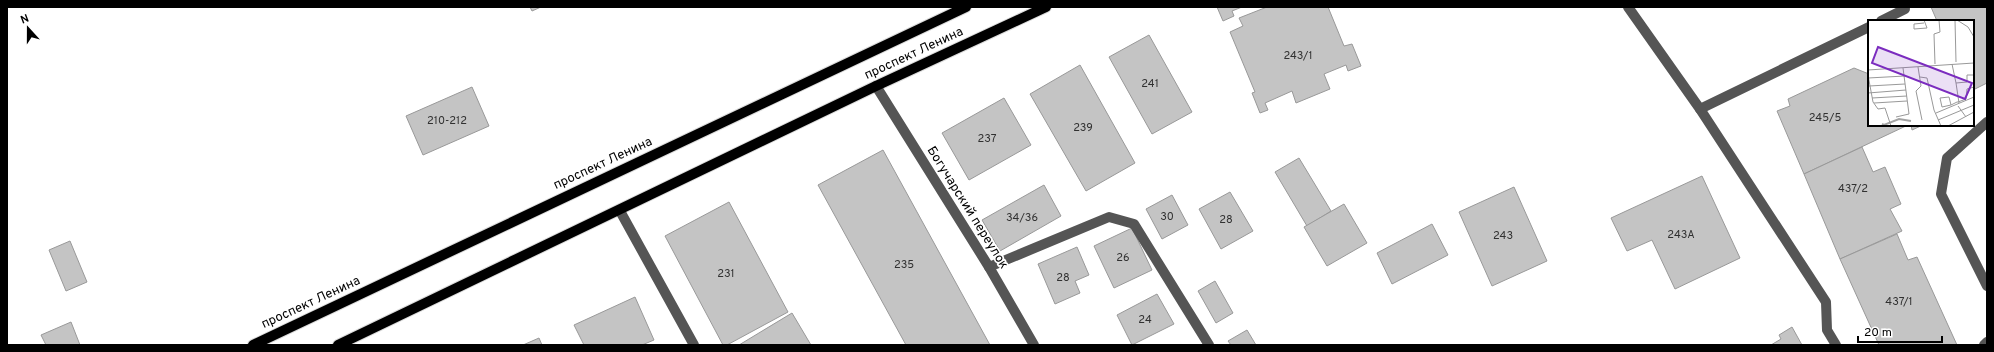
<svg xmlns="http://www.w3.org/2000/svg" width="1994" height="352" font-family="Overpass,sans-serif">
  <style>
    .building { fill: #c4c4c4; stroke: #999 }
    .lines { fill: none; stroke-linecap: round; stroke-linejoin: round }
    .major-casing { stroke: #dbdbdb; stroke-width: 12 }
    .minor { stroke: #555; stroke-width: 10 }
    .major { stroke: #000; stroke-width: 10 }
    .labels { text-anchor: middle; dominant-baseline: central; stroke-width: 3.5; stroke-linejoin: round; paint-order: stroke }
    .number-label { font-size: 11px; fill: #313131 }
    .street-label { font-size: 13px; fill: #000; stroke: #fff }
    .inset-river { fill: none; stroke: #a3a3a3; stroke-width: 2 }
    .inset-road { fill: none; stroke: #999; stroke-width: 1 }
    .view { fill: #7b2cbf; fill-opacity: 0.15; stroke: #7b2cbf; stroke-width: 2 }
    .inset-edge { fill: none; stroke: #000; stroke-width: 2 }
  </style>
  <rect width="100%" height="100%" fill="#fff"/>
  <g class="building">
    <polygon points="530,7 541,7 532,11"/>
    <polygon points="1217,7 1242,7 1232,11 1234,16 1223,21"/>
    <polygon points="1267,7 1328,7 1344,46 1352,44 1361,66 1348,71 1346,65 1324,74 1330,89 1296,103 1292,91 1265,103 1268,110 1260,113 1252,93 1255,92 1230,32 1243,26 1239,18"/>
    <polygon points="1931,7 1987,7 1987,83 1973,90 1973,21 1937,21"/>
    <polygon points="1149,35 1192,112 1152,134 1109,57"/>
    <polygon points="1080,65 1135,163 1086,191 1030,94"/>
    <polygon points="1854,68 1869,74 1869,125 1908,125 1804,174 1777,111 1790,106 1788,99"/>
    <polygon points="472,87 489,126 423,155 406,116"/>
    <polygon points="1004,98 1031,145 969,180 942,133"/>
    <polygon points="1911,125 1923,125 1912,130"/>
    <polygon points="1862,147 1873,172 1885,167 1901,204 1890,209 1902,231 1840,259 1804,174"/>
    <polygon points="883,150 990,345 906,345 818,185"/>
    <polygon points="1299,158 1331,211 1307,226 1275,172"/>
    <polygon points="1702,176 1740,258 1675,289 1652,240 1627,251 1611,218"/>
    <polygon points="1044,185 1061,216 1000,251 982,220"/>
    <polygon points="1514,187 1547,261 1492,286 1459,212"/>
    <polygon points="1230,192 1253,231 1221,249 1199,209"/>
    <polygon points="1172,195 1188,225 1162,239 1146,209"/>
    <polygon points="729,202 788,312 727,345 723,345 665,236"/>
    <polygon points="1344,204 1367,243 1327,266 1304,227"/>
    <polygon points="1432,224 1448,255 1392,284 1377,253"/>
    <polygon points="1132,228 1152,270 1114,288 1094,246"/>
    <polygon points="1897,234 1908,260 1917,257 1957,345 1879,345 1840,259"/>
    <polygon points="70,241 87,282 66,291 49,250"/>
    <polygon points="1077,247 1089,275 1075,281 1080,293 1055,304 1038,264"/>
    <polygon points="1215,281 1233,313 1216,323 1198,291"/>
    <polygon points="1157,294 1174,324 1132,345 1117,315"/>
    <polygon points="635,297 654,340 642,345 584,345 574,325"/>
    <polygon points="792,313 811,345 739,345"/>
    <polygon points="71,322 80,345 46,345 41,335"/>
    <polygon points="1792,327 1802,345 1771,345 1781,339 1779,335"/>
    <polygon points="1247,330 1256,345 1231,345 1228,341"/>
    <polygon points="539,338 542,345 523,345"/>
  </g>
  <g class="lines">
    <defs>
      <g id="major">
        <polyline points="253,345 966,7"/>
        <polyline points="338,345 876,86 1046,7"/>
      </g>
    </defs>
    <use href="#major" class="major-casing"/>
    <g class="minor">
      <polyline points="1628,7 1700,109 1869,27"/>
      <polyline points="1881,21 1905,9 1904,7"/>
      <polyline points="876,86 989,267 1034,345"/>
      <polyline points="1700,109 1826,302 1827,330 1836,345"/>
      <polyline points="1987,122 1947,158 1941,194 1987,286"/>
      <polyline points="620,211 694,345"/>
      <polyline points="989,267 1109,217 1134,224 1209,345"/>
      <polyline points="1984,345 1987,342"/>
    </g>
    <use href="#major" class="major"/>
  </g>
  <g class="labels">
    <g class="number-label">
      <text x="1298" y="56">243/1</text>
      <text x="1150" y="84">241</text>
      <text x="1825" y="118">245/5</text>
      <text x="447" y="121">210-212</text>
      <text x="1083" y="128">239</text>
      <text x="987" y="139">237</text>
      <text x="1853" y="189">437/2</text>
      <text x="1167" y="217">30</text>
      <text x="1022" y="218">34/36</text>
      <text x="1226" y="220">28</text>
      <text x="1681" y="235">243А</text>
      <text x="1503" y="236">243</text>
      <text x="1123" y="258">26</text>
      <text x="904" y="265">235</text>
      <text x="726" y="274">231</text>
      <text x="1063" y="278">28</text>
      <text x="1899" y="302">437/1</text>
      <text x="1145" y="320">24</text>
    </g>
    <g class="street-label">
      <text transform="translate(914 54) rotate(-25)">проспект Ленина</text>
      <text transform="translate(603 164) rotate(-25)">проспект Ленина</text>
      <text transform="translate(967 208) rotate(58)">Богучарский переулок</text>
      <text transform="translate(311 303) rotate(-25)">проспект Ленина</text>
    </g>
  </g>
  <g transform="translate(1868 20)">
    <rect width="106" height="106" fill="#fff"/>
    <path class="inset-river" d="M14 104 16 105 31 99 43 101"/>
    <path class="inset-road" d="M56 0 59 8 46 9V4L56 3M87 0 88 42M89 0 100 7 106 17M67 44 66 14 72 12 71 0M84 44 88 63 99 62V55H106V51M50 47 53 66 48 71 54 100M0 50 106 43M0 55 5 82 10 89 17 88 23 106M52 57 59 58 66 90 73 106M0 58 37 56M88 63 91 83M1 66 37 64M0 73 38 70M4 78 39 76M6 83 39 81M83 85 81 77 72 78 74 87 83 85 89 82H90L98 79 99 69 106 67M90 86 98 97M68 93 106 77M28 97 41 94 35 48M70 100 106 85M80 106 106 92"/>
    <path class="view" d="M10 27 104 63 97 79 4 43Z"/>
    <rect width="106" height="106" class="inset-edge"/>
  </g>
  <rect width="1994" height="352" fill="none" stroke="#000000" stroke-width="16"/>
  <g transform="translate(28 28) rotate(339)" stroke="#ffffff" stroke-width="3" paint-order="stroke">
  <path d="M0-3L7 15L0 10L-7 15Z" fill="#000000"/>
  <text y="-6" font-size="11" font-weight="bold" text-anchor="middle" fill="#000000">N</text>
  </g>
  <path d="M1858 336v6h84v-6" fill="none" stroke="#000000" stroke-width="2"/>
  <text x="1864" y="336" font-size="12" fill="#000000" stroke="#ffffff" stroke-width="3" paint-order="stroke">20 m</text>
</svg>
